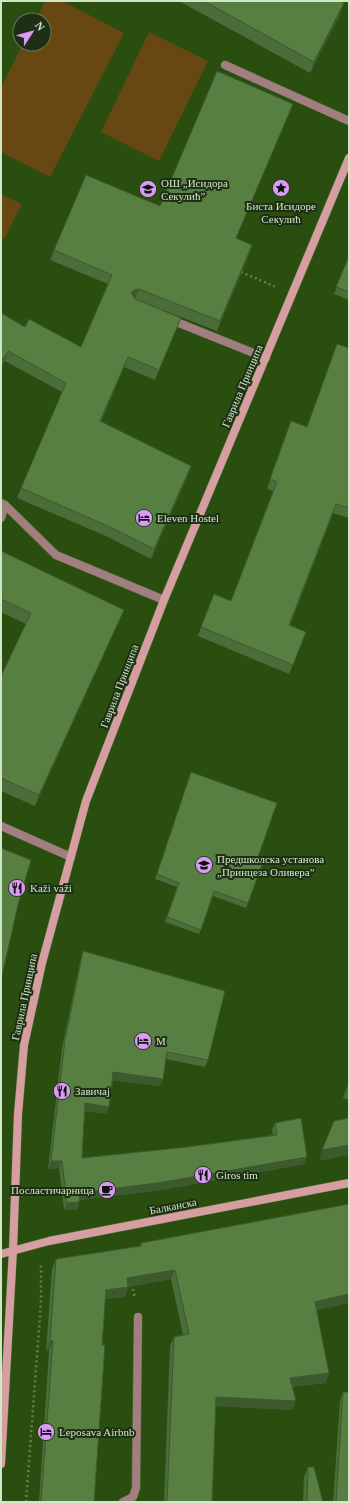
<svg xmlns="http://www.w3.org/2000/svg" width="350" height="1503" font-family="Georgia,serif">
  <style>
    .green { fill: #684812 }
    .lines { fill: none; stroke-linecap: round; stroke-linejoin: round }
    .lane-casing { stroke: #4a6c33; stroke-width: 9 }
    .street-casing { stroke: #4a6c33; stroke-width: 9 }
    .secondary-casing { stroke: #4a6c33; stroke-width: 9 }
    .path { stroke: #62824d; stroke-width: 2.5; stroke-dasharray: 2 3; stroke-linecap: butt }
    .lane { stroke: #a27e80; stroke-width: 8 }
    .street { stroke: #a27e80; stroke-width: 8 }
    .secondary { stroke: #d79ea1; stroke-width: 8 }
    .wall { fill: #4b6d39 }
    .shaded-wall { fill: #3d592e }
    .building { fill: #577f42; stroke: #3d592e }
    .labels { text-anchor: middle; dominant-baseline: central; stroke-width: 4; stroke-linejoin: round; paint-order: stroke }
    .poi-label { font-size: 11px; fill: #d0e6c5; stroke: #1e2f15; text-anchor: start }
    .street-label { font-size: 11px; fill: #d0e6c5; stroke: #1e2f15 }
  </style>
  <rect width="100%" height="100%" fill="#294e0f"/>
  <g class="green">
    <polygon points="45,1 62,1 124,33 50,177 1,152 1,87 23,44 44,44 44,20 36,20"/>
    <polygon points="149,32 208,61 159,161 101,132"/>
    <polygon points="1,194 22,204 4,239 1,238"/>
  </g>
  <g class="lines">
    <defs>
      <g id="lane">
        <polyline points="225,65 349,121"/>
        <polyline points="169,319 266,358"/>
        <polyline points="1,503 5,505 56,555 164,600"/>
        <polyline points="1,518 5,505"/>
        <polyline points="123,1502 133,1497 136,1488 138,1317"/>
      </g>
      <polyline id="street" points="1,826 71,857"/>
      <g id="secondary">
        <polyline points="1,1254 49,1241 349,1183"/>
        <polyline points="1,1464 13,1250 18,1114 24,1045 42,963 86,801 164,600 349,158"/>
      </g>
    </defs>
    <use href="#lane" class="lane-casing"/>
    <use href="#street" class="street-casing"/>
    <use href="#secondary" class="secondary-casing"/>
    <g class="path">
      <polyline points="241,272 276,287"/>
      <polyline points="132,1284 135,1299"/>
      <polyline points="26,1502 41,1303 41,1265 43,1264"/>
    </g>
    <use href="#lane" class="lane"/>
    <use href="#street" class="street"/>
    <use href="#secondary" class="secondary"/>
  </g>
  <g class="wall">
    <polygon points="179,1 340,1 340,15 310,73"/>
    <polygon points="289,113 236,238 249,255 217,331 134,299 181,318 155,380 124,367 101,422 191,466 188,475 151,559 106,536 17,498 21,488 62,392 5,361 1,367 1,313 25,327 81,347 108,284 50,260 54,250 160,206"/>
    <polygon points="349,256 349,300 334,294"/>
    <polygon points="349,348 349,518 333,513 290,625 303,641 289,674 198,636 201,627 231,601 273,491 267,489 291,421 307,427"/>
    <polygon points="1,551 124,610 119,621 35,806 1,791 1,676 26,624 1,612"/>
    <polygon points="191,772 256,863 262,865 246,908 213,896 199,934 165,922 177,887 155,879"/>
    <polygon points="83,951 208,1060 205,1067 166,1059 163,1079 160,1086 113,1080 107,1114 84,1111 82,1158 187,1147 273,1135 272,1130 275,1123 305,1164 161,1190 79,1200 79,1202 77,1210 64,1210 59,1168 48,1169 62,1048 81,958"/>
    <polygon points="349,1082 349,1100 343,1098"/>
    <polygon points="141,1243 316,1310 329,1373 325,1383 292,1387 293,1410 216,1406 212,1502 164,1502 170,1346 174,1337 183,1335 171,1279 128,1287 125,1297 105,1299 102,1345 94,1502 39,1502 49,1351 46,1351 52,1269 56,1259 140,1246"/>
    <polygon points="343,1392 349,1502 333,1502 340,1401"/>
    <polygon points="308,1467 323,1502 303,1502 304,1477"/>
  </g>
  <g class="shaded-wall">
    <polygon points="344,3 340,15 310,73 314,62"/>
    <polygon points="252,245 249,255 217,331 220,321"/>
    <polygon points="139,289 135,299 130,299 131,292 134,290"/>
    <polygon points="181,318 177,328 155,380 159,370"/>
    <polygon points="8,351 5,361 1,367 4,358"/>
    <polygon points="128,357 124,367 97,431 100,421"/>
    <polygon points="191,466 188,475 151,559 154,549"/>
    <polygon points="124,610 119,621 35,806 39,795"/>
    <polygon points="113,1072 163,1079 160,1086 111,1080"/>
    <polygon points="85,1103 109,1107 107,1114 82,1110"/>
    <polygon points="349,1145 349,1155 319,1161 322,1150"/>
    <polygon points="307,1157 305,1164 161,1190 77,1200 80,1193"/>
    <polygon points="51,1161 62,1161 59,1168 48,1169"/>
    <polygon points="79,1202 77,1210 64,1210 67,1203"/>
    <polygon points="175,1270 171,1279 123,1288 127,1278"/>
    <polygon points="128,1287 125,1297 102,1300 106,1290"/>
    <polygon points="349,1294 349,1303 311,1312 315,1302"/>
    <polygon points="50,1341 53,1341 49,1351 46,1351"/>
    <polygon points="329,1373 325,1383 287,1387 290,1378"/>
    <polygon points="216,1397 296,1401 293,1410 213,1406"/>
  </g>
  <g class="building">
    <polygon points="204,1 340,1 344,3 314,62"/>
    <polygon points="217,71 293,104 236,238 252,245 220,321 139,289 134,290 131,292 135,299 181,318 159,370 128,357 100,421 191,466 154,549 110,527 21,488 66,383 8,351 4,358 1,357 1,313 25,327 29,319 81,347 112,275 54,250 86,175 160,206"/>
    <polygon points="349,256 349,292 336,287"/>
    <polygon points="337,344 349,348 349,508 336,504 289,625 306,632 293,665 201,627 214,594 231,601 277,482 270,479 291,421 307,427"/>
    <polygon points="1,551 124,610 39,795 1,778 1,676 31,613 1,599"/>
    <polygon points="191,772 277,803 256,863 262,865 248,903 214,891 201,930 167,917 179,883 157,874"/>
    <polygon points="1,848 31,860 18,905 1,980"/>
    <polygon points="83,951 225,991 208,1060 167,1052 163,1079 113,1072 109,1107 85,1103 82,1158 187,1147 277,1135 275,1123 301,1118 307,1157 164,1182 80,1193 79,1202 67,1203 62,1161 51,1161 65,1040"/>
    <polygon points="349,1082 349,1088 347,1087"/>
    <polygon points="349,1118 349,1145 322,1150 334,1121"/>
    <polygon points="349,1204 349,1294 315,1302 329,1373 290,1378 296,1401 216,1397 212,1502 167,1502 174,1337 189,1334 175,1270 127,1278 128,1287 106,1290 102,1345 105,1345 94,1502 41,1502 53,1341 50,1341 56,1259 141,1246 141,1243"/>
    <polygon points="343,1392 349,1392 349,1502 336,1502"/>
    <polygon points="308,1467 314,1467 323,1502 307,1502"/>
  </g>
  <defs>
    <symbol id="sight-disc" viewBox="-11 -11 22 22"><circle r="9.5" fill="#db9af6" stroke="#1e2f15"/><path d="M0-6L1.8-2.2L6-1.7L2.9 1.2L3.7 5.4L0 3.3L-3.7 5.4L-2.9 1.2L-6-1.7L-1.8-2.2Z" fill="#111"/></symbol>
    <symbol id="school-disc" viewBox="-11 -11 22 22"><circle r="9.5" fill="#db9af6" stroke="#1e2f15"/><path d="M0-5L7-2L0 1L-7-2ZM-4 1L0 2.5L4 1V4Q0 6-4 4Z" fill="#111"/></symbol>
    <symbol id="hotel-disc" viewBox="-11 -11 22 22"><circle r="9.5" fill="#db9af6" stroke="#1e2f15"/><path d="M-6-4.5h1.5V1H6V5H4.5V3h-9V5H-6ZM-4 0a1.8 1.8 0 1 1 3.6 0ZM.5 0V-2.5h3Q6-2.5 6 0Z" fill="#111"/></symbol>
    <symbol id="restaurant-disc" viewBox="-11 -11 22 22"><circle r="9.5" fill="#db9af6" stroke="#1e2f15"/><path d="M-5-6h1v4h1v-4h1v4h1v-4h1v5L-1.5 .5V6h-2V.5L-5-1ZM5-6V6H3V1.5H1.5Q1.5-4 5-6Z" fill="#111"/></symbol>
    <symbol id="cafe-disc" viewBox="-11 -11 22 22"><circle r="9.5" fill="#db9af6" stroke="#1e2f15"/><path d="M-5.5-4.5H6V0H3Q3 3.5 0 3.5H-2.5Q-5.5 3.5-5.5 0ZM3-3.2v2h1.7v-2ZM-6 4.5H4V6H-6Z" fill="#111"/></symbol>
  </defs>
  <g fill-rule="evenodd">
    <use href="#sight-disc" x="271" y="178" width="20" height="20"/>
    <use href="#school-disc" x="138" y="179" width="20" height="20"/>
    <use href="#hotel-disc" x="134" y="508" width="20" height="20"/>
    <use href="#school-disc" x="194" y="855" width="20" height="20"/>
    <use href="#restaurant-disc" x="7" y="878" width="20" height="20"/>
    <use href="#hotel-disc" x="133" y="1031" width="20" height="20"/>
    <use href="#restaurant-disc" x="52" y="1081" width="20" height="20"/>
    <use href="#restaurant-disc" x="193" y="1165" width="20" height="20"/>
    <use href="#cafe-disc" x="97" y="1180" width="20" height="20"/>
    <use href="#hotel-disc" x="36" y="1422" width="20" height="20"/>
  </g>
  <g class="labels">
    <g class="poi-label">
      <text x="161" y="183">ОШ „Исидора<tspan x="161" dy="13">Секулић”</tspan></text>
      <text x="281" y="206" text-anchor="middle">Биста Исидоре<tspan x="281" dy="13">Секулић</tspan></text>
      <text x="157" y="518">Eleven Hostel</text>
      <text x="217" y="859">Предшколска установа<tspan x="217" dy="13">„Принцеза Оливера”</tspan></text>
      <text x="30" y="888">Kaži važi</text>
      <text x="156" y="1041">M</text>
      <text x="75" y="1091">Завичај</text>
      <text x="216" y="1175">Giros tim</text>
      <text x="94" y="1190" text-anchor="end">Посластичарница</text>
      <text x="59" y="1432">Leposava Airbnb</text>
    </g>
    <g class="street-label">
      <text transform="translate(242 386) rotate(-67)">Гаврила Принципа</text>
      <text transform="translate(119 686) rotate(-69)">Гаврила Принципа</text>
      <text transform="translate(24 997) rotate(-78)">Гаврила Принципа</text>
      <text transform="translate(173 1206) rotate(-11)">Балканска</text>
    </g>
  </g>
  <rect width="350" height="1503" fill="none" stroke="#d0e6c5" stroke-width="4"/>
  <g transform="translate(32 32) rotate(54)"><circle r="19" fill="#1e2f15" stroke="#65785b"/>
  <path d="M0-3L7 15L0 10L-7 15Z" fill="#db9af6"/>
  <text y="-6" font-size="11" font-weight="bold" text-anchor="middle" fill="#d0e6c5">N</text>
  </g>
</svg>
